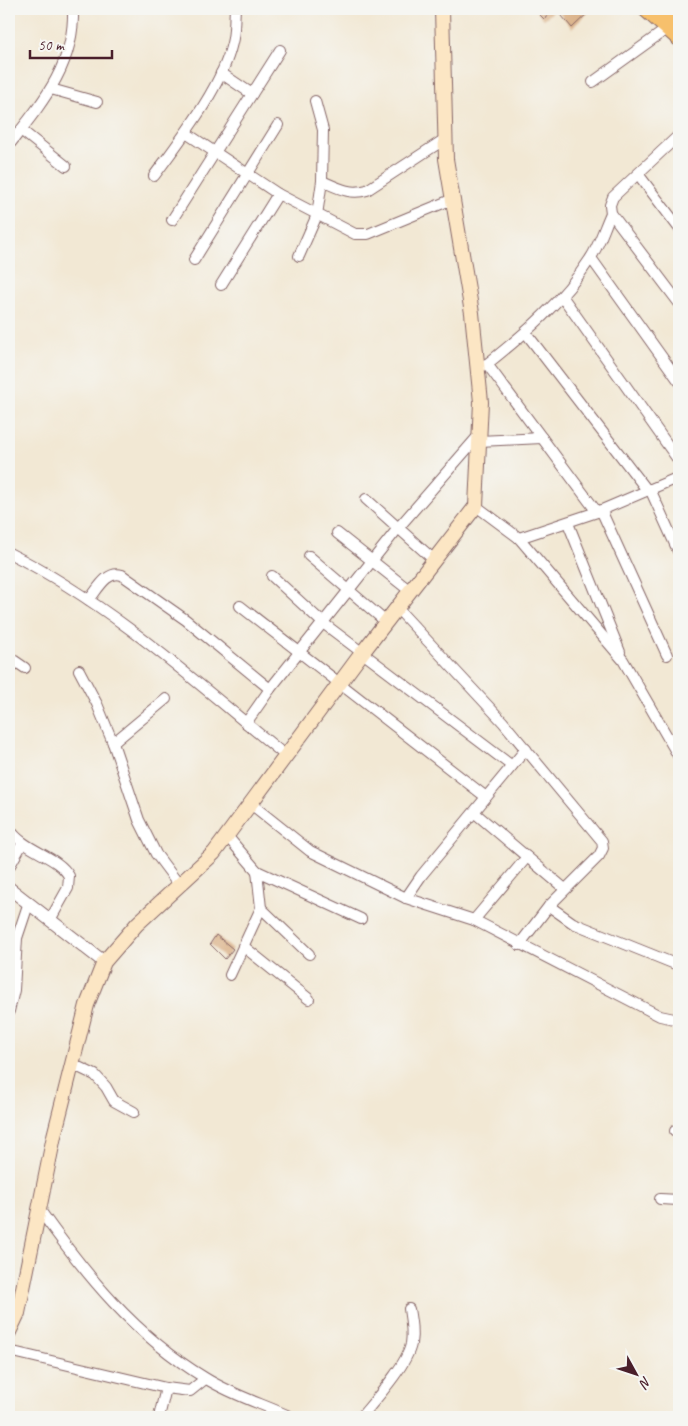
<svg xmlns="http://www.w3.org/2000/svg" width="688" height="1426" font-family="Caveat,sans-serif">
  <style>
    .building { fill: #dbb38a }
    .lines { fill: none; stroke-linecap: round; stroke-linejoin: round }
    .minor-casing { stroke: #856566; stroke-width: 12 }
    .tertiary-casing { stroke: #856566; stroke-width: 14 }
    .secondary-casing { stroke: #856566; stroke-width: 16 }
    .primary-casing { stroke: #856566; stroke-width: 18 }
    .minor { stroke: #fff; stroke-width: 10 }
    .tertiary { stroke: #fff; stroke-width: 12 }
    .secondary { stroke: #fce6c4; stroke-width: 14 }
    .primary { stroke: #f7c06c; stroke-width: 16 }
  </style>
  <rect width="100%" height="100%" fill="#f6f6f2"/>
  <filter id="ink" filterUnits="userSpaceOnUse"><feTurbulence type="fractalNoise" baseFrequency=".02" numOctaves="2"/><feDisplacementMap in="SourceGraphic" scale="10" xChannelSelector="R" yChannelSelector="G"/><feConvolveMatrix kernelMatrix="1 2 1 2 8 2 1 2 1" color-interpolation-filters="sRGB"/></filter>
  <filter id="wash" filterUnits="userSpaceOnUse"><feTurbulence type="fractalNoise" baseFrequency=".0096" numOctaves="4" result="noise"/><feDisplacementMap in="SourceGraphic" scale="20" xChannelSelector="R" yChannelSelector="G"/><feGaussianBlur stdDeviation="1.12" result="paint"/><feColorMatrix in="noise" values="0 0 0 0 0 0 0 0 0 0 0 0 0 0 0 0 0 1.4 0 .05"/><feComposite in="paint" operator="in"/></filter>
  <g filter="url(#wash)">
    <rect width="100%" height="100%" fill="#f2e8d4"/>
    <g id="blocks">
      <g class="building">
        <polygon points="534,9 592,9 572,28 556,9 544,19"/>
        <polygon points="216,935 233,949 225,959 210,944"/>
      </g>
    </g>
  </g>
  <g filter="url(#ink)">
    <use href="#blocks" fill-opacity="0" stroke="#856566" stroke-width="1"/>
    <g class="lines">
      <defs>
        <g id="minor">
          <polyline points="221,73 252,94"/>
          <polyline points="593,82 668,28"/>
          <polyline points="51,89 97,102"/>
          <polyline points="21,130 66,166"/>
          <polyline points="186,133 278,194 355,234 368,234 453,199"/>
          <polyline points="679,135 613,197 610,205 611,213 679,303"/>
          <path d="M9 145C42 103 75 65 73 9"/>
          <polyline points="638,174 679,228"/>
          <path d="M154 176C181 139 222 87 232 43 235 32 234 20 235 9"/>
          <path d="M322 181C338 188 350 195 367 190L445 139"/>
          <polyline points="172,220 280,50"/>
          <polyline points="299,256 317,215 322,181 323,130 315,101"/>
          <polyline points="591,258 679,381"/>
          <polyline points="194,260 278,125"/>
          <polyline points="221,285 278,194"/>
          <polyline points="562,296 679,461"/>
          <polyline points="526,333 647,490"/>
          <path d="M487 364C526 333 563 301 590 259 599 246 604 228 611 213"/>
          <polyline points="481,366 487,364 597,512"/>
          <polyline points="479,441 542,438"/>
          <polyline points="650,489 679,553"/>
          <polyline points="366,499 434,560"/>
          <polyline points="476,506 519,538 597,512 679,477"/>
          <polyline points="601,510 667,655"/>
          <polyline points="568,523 620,652"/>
          <polyline points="337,533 410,591"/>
          <polyline points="519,538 623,660 679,757"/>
          <path d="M9 553C111 604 198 684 286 756"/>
          <polyline points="309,556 386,622"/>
          <polyline points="272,576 323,623 512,766"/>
          <path d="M89 600C98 589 107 570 122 575L186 620 270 689"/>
          <polyline points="240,606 486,797"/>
          <polyline points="397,608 503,722 602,841 603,848 599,856 549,906 519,945"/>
          <polyline points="9,657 25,668"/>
          <polyline points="79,670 97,704 113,743 139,820 156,854 180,886"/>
          <polyline points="246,723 270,689 399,527 480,434"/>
          <polyline points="113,743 166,699"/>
          <polyline points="251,804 310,851 406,898 474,920 635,1003 660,1016 679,1020"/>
          <polyline points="475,813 565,889"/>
          <path d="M9 828C23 851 57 855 69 876L68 888 50 920"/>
          <polyline points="227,836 257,871 361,919"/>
          <polyline points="9,867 22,844"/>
          <polyline points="406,898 421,876 526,749"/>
          <polyline points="549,906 573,923 675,964"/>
          <polyline points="261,908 309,954"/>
          <polyline points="474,920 527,857"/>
          <polyline points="243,946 309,999"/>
          <polyline points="230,975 261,908 257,871"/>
          <polyline points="9,1011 14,990 17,938 28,905"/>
          <polyline points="72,1064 95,1075 106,1087 114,1101 134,1112"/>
          <polyline points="675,1131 679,1132"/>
          <polyline points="660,1199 679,1200"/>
          <path d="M39 1209C86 1275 134 1335 205 1378 232 1395 263 1404 291 1417"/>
          <polyline points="9,1351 166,1388"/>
          <polyline points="159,1417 166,1388 190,1391 205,1379"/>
          <path d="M361 1417C375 1400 407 1365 411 1344 413 1332 411 1321 409 1309"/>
        </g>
        <polyline id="tertiary" points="9,888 104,962"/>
        <polyline id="secondary" points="9,1332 18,1313 54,1136 87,1005 104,962 137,924 214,853 362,653 476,506 481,402 472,313 446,159 442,9"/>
        <g id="primary">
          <polyline points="646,9 679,38"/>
          <polyline points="665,9 679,21"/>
        </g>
      </defs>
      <use href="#minor" class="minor-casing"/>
      <use href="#tertiary" class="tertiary-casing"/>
      <use href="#secondary" class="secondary-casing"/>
      <use href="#primary" class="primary-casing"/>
      <use href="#minor" class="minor"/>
      <use href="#tertiary" class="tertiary"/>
      <use href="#secondary" class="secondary"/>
      <use href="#primary" class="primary"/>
    </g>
  </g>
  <rect width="688" height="1426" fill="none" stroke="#f6f6f2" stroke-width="30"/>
  <g transform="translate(636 1374) rotate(130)" stroke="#f6f6f2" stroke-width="4" paint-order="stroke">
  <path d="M0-4L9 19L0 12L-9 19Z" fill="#4a1f2b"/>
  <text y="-8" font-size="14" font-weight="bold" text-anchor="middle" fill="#4a1f2b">N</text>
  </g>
  <path d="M30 50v8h82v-8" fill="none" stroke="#4a1f2b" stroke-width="2.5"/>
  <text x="38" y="50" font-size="15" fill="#4a1f2b" stroke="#f6f6f2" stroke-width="4" paint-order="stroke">50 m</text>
</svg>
